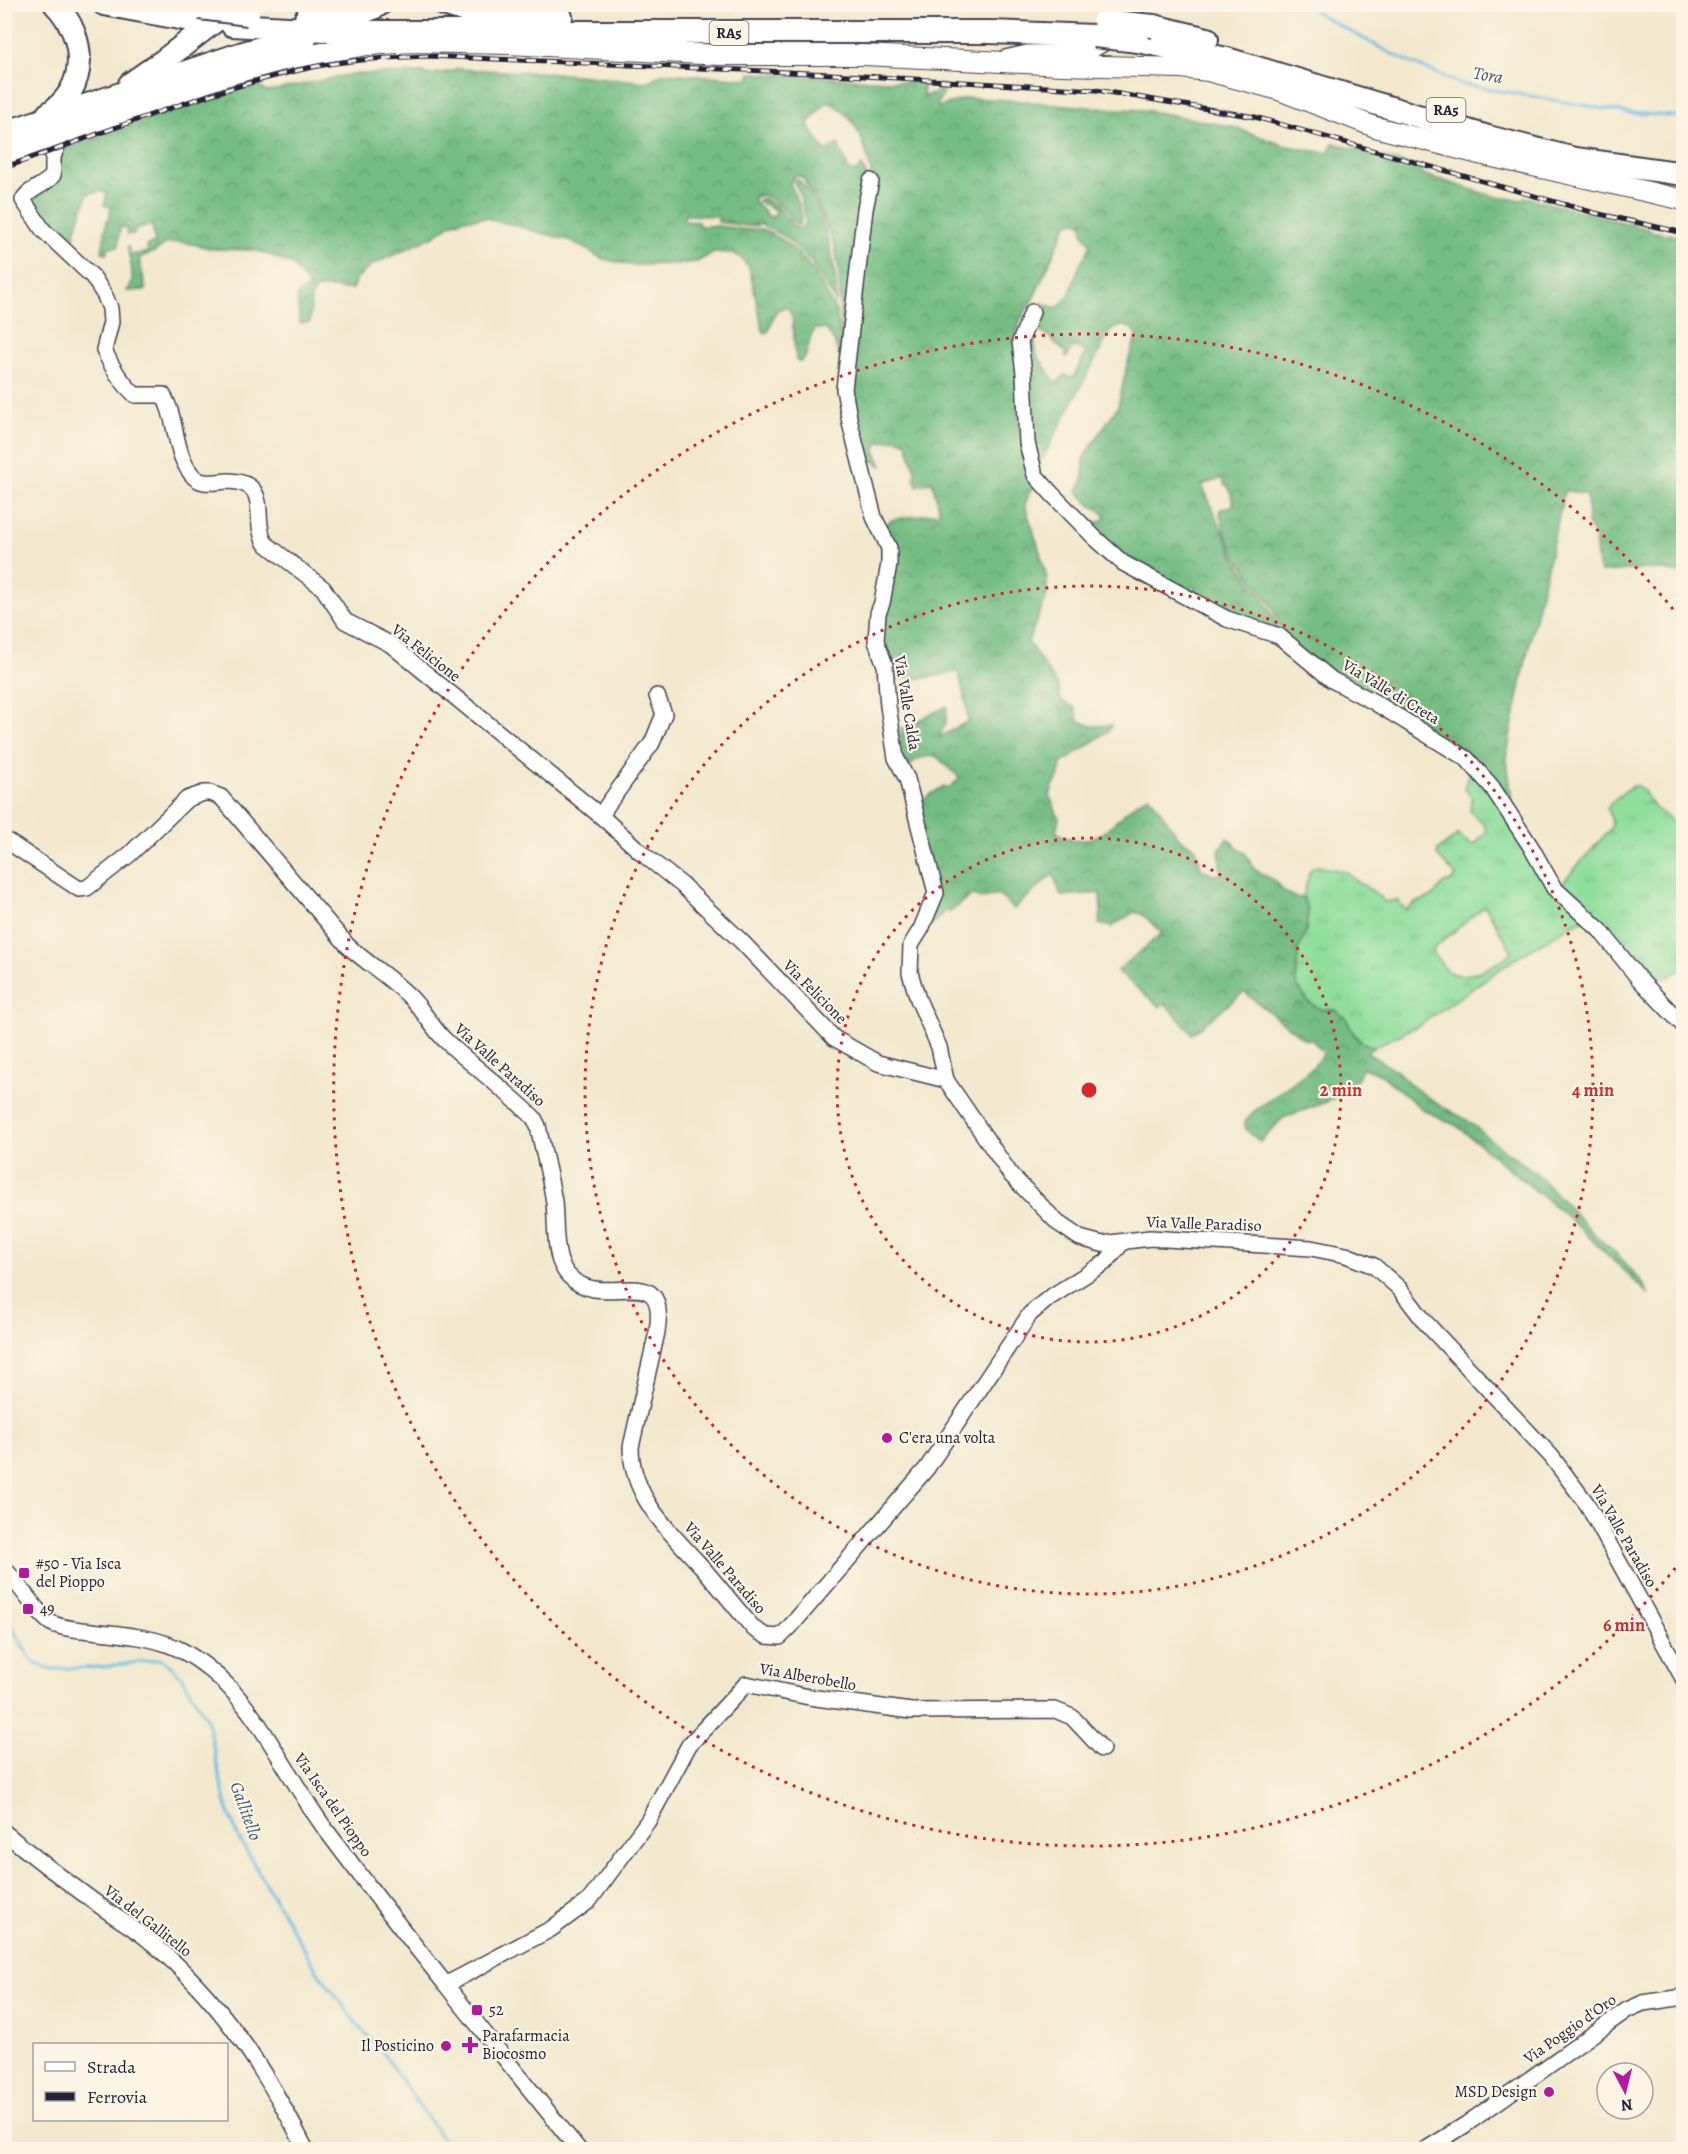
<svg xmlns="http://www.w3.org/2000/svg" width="1688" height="2154" font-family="Alegreya,serif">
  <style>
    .grass { fill: url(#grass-tufts); stroke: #59806c; stroke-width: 1.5; fill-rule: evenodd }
    .forest { fill: url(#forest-crowns); stroke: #4b7060; stroke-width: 1.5 }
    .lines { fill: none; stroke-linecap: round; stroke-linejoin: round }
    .stream { stroke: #69bbe5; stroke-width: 3 }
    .minor-casing { stroke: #414051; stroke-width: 18 }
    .major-casing { stroke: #414051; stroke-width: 22 }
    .highway-casing { stroke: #414051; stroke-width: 26 }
    .minor { stroke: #fff; stroke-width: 15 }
    .major { stroke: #fff; stroke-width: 20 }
    .highway { stroke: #fff; stroke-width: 22 }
    .rail-casing { stroke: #22223b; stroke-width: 5 }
    .rail { stroke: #fcf5e5; stroke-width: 3; stroke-dasharray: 9; stroke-linecap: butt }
    .highway-bridge-casing { stroke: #414051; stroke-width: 26; stroke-linecap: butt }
    .highway-bridge { stroke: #fff; stroke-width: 22 }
    .ring { fill: none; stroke: #d62828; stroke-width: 3; stroke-dasharray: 3 6 }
    .poi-dot { fill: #b5179e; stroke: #fcf5e5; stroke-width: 2 }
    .labels { text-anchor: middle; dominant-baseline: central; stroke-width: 4.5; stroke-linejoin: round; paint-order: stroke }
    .shield { fill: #fcf5e5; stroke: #63616e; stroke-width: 1.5 }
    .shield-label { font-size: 15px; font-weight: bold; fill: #22223b }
    .street-label { font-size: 16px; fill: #22223b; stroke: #fcf5e5 }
    .poi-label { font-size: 16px; fill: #22223b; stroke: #fcf5e5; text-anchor: start }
    .water-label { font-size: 18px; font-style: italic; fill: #3b5876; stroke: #fcf5e5 }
    .centre { fill: #d62828; stroke: #fcf5e5; stroke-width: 3 }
    .ring-label { font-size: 18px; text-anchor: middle; font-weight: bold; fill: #d62828; stroke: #fcf5e5; stroke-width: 4.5; stroke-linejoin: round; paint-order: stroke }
  </style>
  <defs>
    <pattern id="grass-tufts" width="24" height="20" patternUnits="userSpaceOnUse" patternTransform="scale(1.5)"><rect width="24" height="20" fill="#90de9c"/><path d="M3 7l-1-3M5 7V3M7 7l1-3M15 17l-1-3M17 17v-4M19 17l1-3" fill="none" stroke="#7cbe87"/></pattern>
    <pattern id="forest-crowns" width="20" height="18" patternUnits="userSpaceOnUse" patternTransform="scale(1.5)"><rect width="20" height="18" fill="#74bd84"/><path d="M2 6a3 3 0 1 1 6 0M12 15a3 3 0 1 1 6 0" fill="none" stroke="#5f996d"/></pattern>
  </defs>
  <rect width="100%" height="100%" fill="#fcf5e5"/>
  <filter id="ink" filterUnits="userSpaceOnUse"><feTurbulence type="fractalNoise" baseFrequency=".0167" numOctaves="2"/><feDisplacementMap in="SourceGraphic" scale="12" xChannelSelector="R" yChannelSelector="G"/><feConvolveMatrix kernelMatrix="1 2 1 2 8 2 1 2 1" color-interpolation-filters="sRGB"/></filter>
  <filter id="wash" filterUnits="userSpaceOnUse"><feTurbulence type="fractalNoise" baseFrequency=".008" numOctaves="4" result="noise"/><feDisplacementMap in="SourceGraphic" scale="24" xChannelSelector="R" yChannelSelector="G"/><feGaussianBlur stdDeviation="1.35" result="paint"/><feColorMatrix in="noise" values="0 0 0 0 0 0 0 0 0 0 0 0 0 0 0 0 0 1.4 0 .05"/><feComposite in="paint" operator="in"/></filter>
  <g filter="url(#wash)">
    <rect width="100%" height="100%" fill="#f3e8cd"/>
    <g class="grass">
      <path d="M1470 775 1477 776 1586 919 1575 923 1510 962 1420 1025 1374 1047 1361 1042 1352 1031 1346 1018 1335 1010 1320 1009 1308 1002 1296 985 1298 950 1306 931 1308 910 1303 897 1310 870 1316 866 1347 872 1355 880 1380 896 1384 902 1397 900 1406 910 1415 903 1432 897 1444 883 1453 880 1456 876 1437 855 1438 850 1458 835 1473 846 1486 832 1485 826 1470 811 1472 797 1464 788 1467 778ZM1485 906 1512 951C1502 963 1467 981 1451 973 1443 970 1437 957 1432 950Z"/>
      <polygon points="1632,786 1638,786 1643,790 1654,807 1669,818 1683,837 1683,968 1669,977 1656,979 1654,986 1558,888 1611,828 1612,821 1607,809 1610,803"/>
    </g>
    <path class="forest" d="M456 69 555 73 646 82 664 73 750 79V73L923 83V96L934 94 938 89V84L946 86 938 103 939 107 966 98 1013 100 1097 108 1145 110 1230 126 1286 146 1328 153 1333 143 1421 168 1422 174 1496 197 1522 200 1525 197 1649 229V231L1683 237V574C1655 566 1630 570 1601 572L1598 566 1595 539 1588 523 1587 495 1565 490 1531 636 1510 737 1507 759 1514 819 1481 773 1362 694 1284 638 1273 608 1236 556 1226 535 1219 510 1234 505 1228 485 1225 486 1223 480 1219 479 1202 485 1235 559 1265 602 1273 616 1277 629 1272 635 1127 562 1096 535V528L1088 520C1095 524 1100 523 1105 518V515L1097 508 1091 506 1077 491 1083 480 1084 457 1118 406 1127 365 1136 337 1133 329 1123 325 1111 330 1038 467 1032 469 1021 334 1031 333 1035 341 1036 354 1056 383 1065 375 1073 378 1086 352 1073 346 1067 357 1065 356 1066 353 1048 336 1041 332 1031 316 1041 303 1053 307H1059L1070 293 1079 267 1091 245 1083 234 1082 222H1070L1067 224 1035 295 1020 321 1017 333 1019 424 1036 485 1030 491 1025 505 1040 552 1047 579V595L1028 642 1058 686 1061 701 1075 708 1078 720 1091 726 1112 725 1108 731 1061 764 1059 776 1052 788 1050 797 1059 818 1056 832C1101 860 1119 806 1150 796L1179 838 1196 848 1201 869 1216 875 1221 874 1219 850 1227 838 1245 853 1255 870 1276 881 1284 892 1298 898 1303 897 1308 910 1306 931 1298 950 1296 984 1308 1002 1320 1009 1335 1010 1346 1018 1352 1031 1360 1042 1374 1047 1367 1053 1397 1071 1412 1086 1436 1103 1467 1120 1496 1144 1535 1172 1596 1236 1618 1255 1642 1282 1649 1295 1569 1218 1457 1126 1422 1109 1382 1075 1363 1068 1357 1079 1346 1089 1331 1100 1283 1118 1260 1142C1255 1135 1243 1133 1245 1122L1252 1113 1312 1068 1324 1053 1312 1040 1304 1039 1244 992 1192 1034 1165 1003 1160 1007 1117 971 1162 933 1142 914 1134 912 1111 927 1099 924 1101 915 1100 893 1061 896 1053 874 1014 909 997 894 980 899 973 894 949 913 946 910 930 926 933 898 907 783 924 799 944 786 948 789 960 778 936 756C920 756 911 760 905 775L899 730 947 706 946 722 939 738 968 721 966 702 958 672 924 678 889 680 881 647 885 589 882 526 892 520 940 512 932 481 917 486 914 478 916 474 907 443 896 439 878 443 875 451 882 466 859 453 850 401 872 176C867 150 856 111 827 102L808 123 809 127 825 151 838 144 849 171H857L862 166 867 176 845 348 841 332 839 271 835 246 816 199 802 177 795 175 790 183C794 196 805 210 800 225H796C786 212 778 200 763 195L755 197 753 201 765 211 764 213 772 218 777 211 758 201 763 198 776 205 794 227 801 229 806 222 800 193 794 182 797 179C823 197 839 272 836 302L810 260 784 236 762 225 748 226 718 222V216L684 215V221L698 222 699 226H718L748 230 762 229 781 239 797 252 814 271 836 311 845 373 834 341 826 329H815L811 336 805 358 800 362 796 360 792 315 787 307 777 310 768 331 766 333 763 331 749 267 740 257 732 253 714 252 697 262 680 264 630 265 603 259 571 241 487 218 464 219 451 224 432 237 372 265 356 279 352 289C340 291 328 284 315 290L311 297 310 322 300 323 297 295 309 286 293 265 262 252 253 250 214 249 184 242 167 243 154 252 139 258 146 290 127 291C138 280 128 259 128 246L130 255 148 252 147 245 155 243 152 225 139 227V229L134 230V234H127V228L120 227 118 247H108L107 253 102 252 107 220H109L111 207 104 205 107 194 100 191 88 194 77 225 72 245 68 249 26 198 49 185 57 152 199 101 256 83 266 92 352 74 425 73 426 75 453 71Z"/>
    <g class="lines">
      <g class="stream">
        <polyline points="1305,4 1322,16 1394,55 1460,84 1629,113 1684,117"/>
        <polyline points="4,5 5,4"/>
        <polyline points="4,1614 30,1658 38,1665 52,1669 102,1667 160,1659 171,1666 182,1678 207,1719 225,1801 238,1837 316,1969 359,2027 376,2043 442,2139 446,2150"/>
      </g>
    </g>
  </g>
  <g filter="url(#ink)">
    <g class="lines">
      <defs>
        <g id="minor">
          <polyline points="1005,58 1027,53 1089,52 1104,43 1132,14 1138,4"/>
          <path d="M62 133 53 157V175C45 186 28 189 23 200L43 230 93 277 105 296 110 308 111 322 104 350C111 366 122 383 135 395H163C178 419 173 455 194 477 203 486 217 481 229 481 273 483 251 518 265 543L323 588 345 621 390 644 602 817 644 855 682 885 742 942 834 1038 878 1063 946 1080 1011 1175 1058 1223 1080 1238 1102 1244 1150 1238 1311 1248 1346 1255 1374 1266 1399 1288 1425 1322 1551 1456 1587 1504 1684 1680"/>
          <polyline points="871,181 865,209 844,389 850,423 874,517 889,548 889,564 882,603 878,613 876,641 885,665 888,706 896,758 907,779 936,893 921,929 911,945 910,973 918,999 939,1047 946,1080"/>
          <polyline points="1032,312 1020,342 1024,373 1027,443 1035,475 1052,494 1095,538 1123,563 1227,619 1279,636 1332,680 1374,702 1467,759 1492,787 1531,847 1554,888 1600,930 1639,979 1684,1026"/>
          <polyline points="602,817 606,807 652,743 664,714 657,696"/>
          <path d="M4 839 79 889 87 888 130 854 187 799 204 793H210L221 797 348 946C369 965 393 979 412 999 425 1012 433 1030 447 1042 475 1068 507 1091 534 1118L538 1126C543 1151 550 1176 554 1202 556 1221 554 1243 560 1261 562 1266 565 1272 569 1276 603 1313 669 1255 657 1332L631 1447C631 1498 671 1533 703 1568 720 1588 737 1609 754 1629L766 1636 780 1637 789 1628 927 1468 1030 1314 1049 1298 1106 1262 1123 1242"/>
          <path d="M4 1568C14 1578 41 1618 51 1623 66 1630 84 1630 100 1632 157 1638 183 1642 226 1684 267 1726 291 1783 326 1830 407 1938 493 2044 579 2150"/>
          <path d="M4 1832C35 1858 67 1882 99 1905 116 1918 135 1928 151 1942 220 1999 266 2070 306 2150"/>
          <polyline points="447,1984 551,1929 589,1901 648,1821 689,1745 746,1684 809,1697 911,1711 1055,1710 1072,1717 1102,1749"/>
          <polyline points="1425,2150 1465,2125 1627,2010 1643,2003 1684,1997"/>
        </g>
        <polyline id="major" points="4,154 224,76 287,59 368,45 413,42 508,44 721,55 864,55 1062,65 1181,68 1208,71 1276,89 1375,127 1479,154 1684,200"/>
        <g id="highway">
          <polyline points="104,4 190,20"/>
          <polyline points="444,4 472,13 561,17"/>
          <path d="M306 18C330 16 360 18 380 4"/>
          <polyline points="232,25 363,32 989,32 1095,36"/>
          <polyline points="1153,26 1207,39"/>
          <polyline points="1138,41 1227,59 1488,137 1575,159 1684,174"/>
          <polyline points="130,84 163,61 237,4"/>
          <path d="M48 114C89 88 87 37 55 4"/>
          <polyline points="4,133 243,53 275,44 305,39"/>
        </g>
      </defs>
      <use href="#minor" class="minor-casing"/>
      <use href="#major" class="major-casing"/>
      <use href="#highway" class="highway-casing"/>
      <use href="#minor" class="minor"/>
      <use href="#major" class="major"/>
      <use href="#highway" class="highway"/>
      <defs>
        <path id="rail" d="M4 168C107 132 211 88 318 66 354 59 391 58 427 56L831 74 1096 90 1255 117 1595 213 1684 233"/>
      </defs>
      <use href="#rail" class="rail-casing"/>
      <use href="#rail" class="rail"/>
      <defs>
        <g id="highway-bridge">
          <polyline points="200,8 248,14"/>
          <polyline points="1104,21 1153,26"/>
          <polyline points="1095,36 1138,41"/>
        </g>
      </defs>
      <use href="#highway-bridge" class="highway-bridge-casing"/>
      <use href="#highway-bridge" class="highway-bridge"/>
    </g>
  </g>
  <g class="ring">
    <circle cx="1089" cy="1090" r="252"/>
    <circle cx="1089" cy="1090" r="504"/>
    <path d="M1681 1561A756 756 0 1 1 1681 619"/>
  </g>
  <g class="poi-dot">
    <circle cx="887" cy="1438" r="6"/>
    <rect x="18" y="1567" width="12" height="12" rx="3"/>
    <rect x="22" y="1603" width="12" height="12" rx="3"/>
    <rect x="471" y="2004" width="12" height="12" rx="3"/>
    <path d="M467 2036h6v6h6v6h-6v6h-6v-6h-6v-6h6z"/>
    <circle cx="446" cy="2046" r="6"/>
    <circle cx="1549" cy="2092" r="6"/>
  </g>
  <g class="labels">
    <g class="shield">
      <rect x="709.5" y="21" width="39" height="24" rx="4.5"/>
      <rect x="1426.5" y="98" width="39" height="24" rx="4.5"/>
    </g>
    <g class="shield-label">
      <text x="729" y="33">RA5</text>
      <text x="1446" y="110">RA5</text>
    </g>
    <g class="street-label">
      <text transform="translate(426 653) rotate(38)">Via Felicione</text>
      <text transform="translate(1391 692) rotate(31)">Via Valle di Creta</text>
      <text transform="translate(907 703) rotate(81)">Via Valle Calda</text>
      <text transform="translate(815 992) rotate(45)">Via Felicione</text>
      <text transform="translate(500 1065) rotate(42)">Via Valle Paradiso</text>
      <text transform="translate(1204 1224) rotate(2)">Via Valle Paradiso</text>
      <text transform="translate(1624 1536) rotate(60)">Via Valle Paradiso</text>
      <text transform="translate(725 1568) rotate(49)">Via Valle Paradiso</text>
      <text transform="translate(808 1677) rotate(10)">Via Alberobello</text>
      <text transform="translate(333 1805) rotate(55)">Via Isca del Pioppo</text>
      <text transform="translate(148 1921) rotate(38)">Via del Gallitello</text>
      <text transform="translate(1570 2029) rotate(-35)">Via Poggio d'Oro</text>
    </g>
    <g class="poi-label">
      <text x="899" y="1438">C'era una volta</text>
      <text x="36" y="1564">#50 - Via Isca<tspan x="36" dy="18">del Pioppo</tspan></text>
      <text x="40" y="1609">49</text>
      <text x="489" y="2010">52</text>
      <text x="482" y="2036">Parafarmacia<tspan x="482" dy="18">Biocosmo</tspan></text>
      <text x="434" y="2046" text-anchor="end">Il Posticino</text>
      <text x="1537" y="2092" text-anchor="end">MSD Design</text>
    </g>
    <g class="water-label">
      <text transform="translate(1488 75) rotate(10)">Tora</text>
      <text transform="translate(246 1811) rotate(70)">Gallitello</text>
    </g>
  </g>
  <circle cx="1089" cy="1090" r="9" class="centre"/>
  <g class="ring-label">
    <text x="1341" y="1096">2 min</text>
    <text x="1593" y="1096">4 min</text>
    <text x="1624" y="1631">6 min</text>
  </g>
  <rect width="1688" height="2154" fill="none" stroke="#fcf5e5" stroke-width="24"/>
  <rect x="33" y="2043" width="195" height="78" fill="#fcf5e5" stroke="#a5a1a1" stroke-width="1.5"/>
  <rect x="45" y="2062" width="30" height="9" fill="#ffffff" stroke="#a5a1a1" stroke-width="1.5"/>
  <text x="87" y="2073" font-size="18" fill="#22223b">Strada</text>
  <rect x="45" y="2092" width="30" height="9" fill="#22223b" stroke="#a5a1a1" stroke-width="1.5"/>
  <text x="87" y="2103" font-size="18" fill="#22223b">Ferrovia</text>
  <g transform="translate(1625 2091) rotate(173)"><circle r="28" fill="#fcf5e5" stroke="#a5a1a1" stroke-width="1.5"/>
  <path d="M0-4.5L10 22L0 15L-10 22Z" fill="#b5179e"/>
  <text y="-9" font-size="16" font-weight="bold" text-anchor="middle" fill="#22223b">N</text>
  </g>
</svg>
